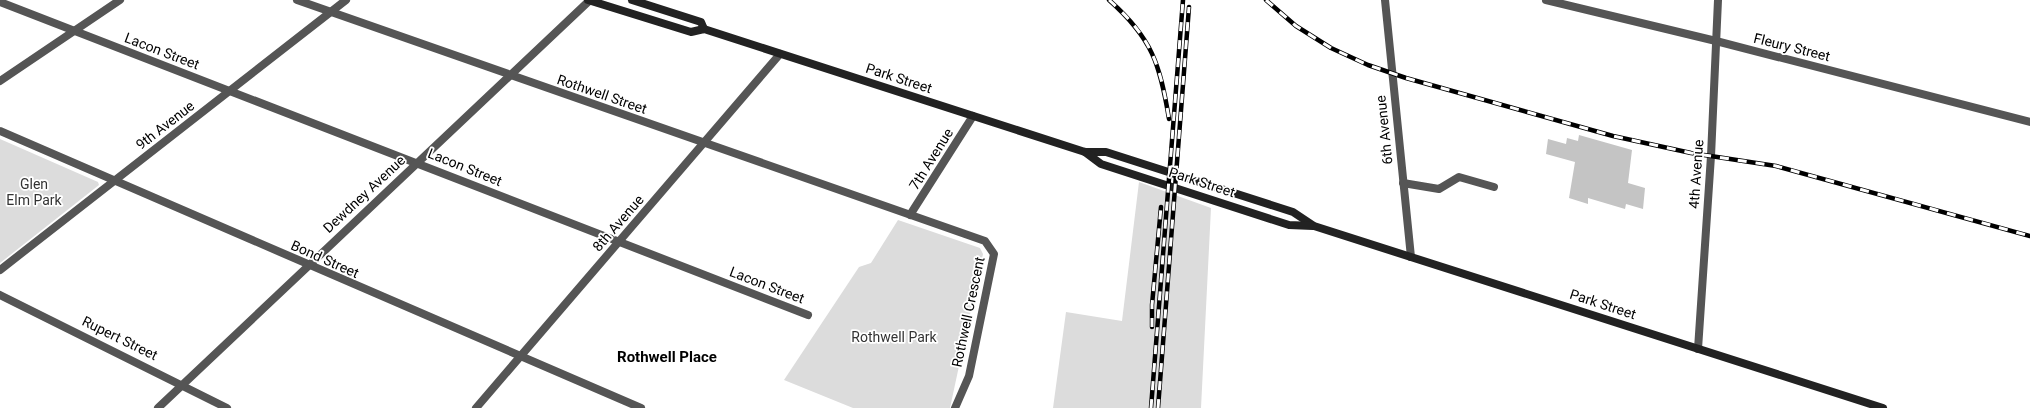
<svg xmlns="http://www.w3.org/2000/svg" width="2030" height="408" font-family="Roboto,sans-serif">
  <style>
    .green { fill: #dcdcdc }
    .building { fill: #c4c4c4 }
    .lines { fill: none; stroke-linecap: round; stroke-linejoin: round }
    .minor { stroke: #555; stroke-width: 8 }
    .tertiary { stroke: #555; stroke-width: 8 }
    .secondary { stroke: #222; stroke-width: 8 }
    .rail-casing { stroke: #000; stroke-width: 4.5 }
    .rail { stroke: #fff; stroke-width: 3; stroke-dasharray: 9; stroke-linecap: butt }
    .labels { text-anchor: middle; dominant-baseline: central; stroke-width: 3.5; stroke-linejoin: round; paint-order: stroke }
    .street-label { font-size: 14px; fill: #000; stroke: #fff }
    .park-label { font-size: 14px; fill: #333; stroke: #fff }
    .neighbourhood-label { font-size: 15px; font-weight: bold; fill: #000; stroke: #fff }
  </style>
  <rect width="100%" height="100%" fill="#fff"/>
  <g class="green">
    <polygon points="0,139 98,182 99,185 0,263"/>
    <polygon points="1139,182 1211,208 1201,408 1053,408 1066,312 1122,321"/>
    <polygon points="898,220 980,248 983,254 950,408 853,408 784,380 859,267 871,263"/>
  </g>
  <polygon class="building" points="1579,135 1632,150 1628,183 1645,188 1643,209 1626,204 1625,209 1588,198 1588,204 1569,198 1575,162 1546,154 1548,139 1566,144 1567,138 1578,141"/>
  <g class="lines">
    <g class="minor">
      <polyline points="297,0 985,241 994,254 969,376 955,408"/>
      <polyline points="1546,0 1716,41 2030,122"/>
      <polyline points="0,2 808,315"/>
      <polyline points="0,81 120,0"/>
      <polyline points="0,131 641,408"/>
      <polyline points="1403,183 1439,189 1459,177 1494,187"/>
      <polyline points="910,215 973,116"/>
      <polyline points="0,270 346,0"/>
      <polyline points="0,295 227,408"/>
      <polyline points="476,408 780,54"/>
    </g>
    <g class="tertiary">
      <polyline points="1385,0 1411,257"/>
      <polyline points="1698,349 1711,156 1718,0"/>
      <polyline points="158,408 590,0"/>
    </g>
    <g class="secondary">
      <polyline points="588,0 691,32 704,29 1085,152 1106,152 1293,212 1314,226 1883,408"/>
      <polyline points="632,0 701,22 704,29"/>
      <polyline points="1085,152 1101,164 1289,225 1313,226"/>
    </g>
    <defs>
      <g id="rail">
        <path d="M1109 0C1152 38 1160 64 1169 119"/>
        <polyline points="1266,0 1296,26 1331,48 1368,65 1406,78 1613,136 1691,153 1776,166 2030,236"/>
        <polyline points="1152,327 1152,305 1161,207"/>
        <polyline points="1151,408 1183,0"/>
        <polyline points="1158,408 1189,7"/>
      </g>
    </defs>
    <use href="#rail" class="rail-casing"/>
    <use href="#rail" class="rail"/>
  </g>
  <g class="labels">
    <g class="street-label">
      <text transform="translate(1792 47) rotate(14)">Fleury Street</text>
      <text transform="translate(162 51) rotate(21)">Lacon Street</text>
      <text transform="translate(899 78) rotate(18)">Park Street</text>
      <text transform="translate(602 94) rotate(19)">Rothwell Street</text>
      <text transform="translate(165 125) rotate(-38)">9th Avenue</text>
      <text transform="translate(1384 130) rotate(-96)">6th Avenue</text>
      <text transform="translate(931 159) rotate(-58)">7th Avenue</text>
      <text transform="translate(465 167) rotate(22)">Lacon Street</text>
      <text transform="translate(1696 174) rotate(-86)">4th Avenue</text>
      <text transform="translate(1202 182) rotate(18)">Park Street</text>
      <text transform="translate(364 194) rotate(-43)">Dewdney Avenue</text>
      <text transform="translate(618 223) rotate(-49)">8th Avenue</text>
      <text transform="translate(325 259) rotate(24)">Bond Street</text>
      <text transform="translate(767 285) rotate(21)">Lacon Street</text>
      <text transform="translate(1603 304) rotate(18)">Park Street</text>
      <text transform="translate(968 312) rotate(-78)">Rothwell Crescent</text>
      <text transform="translate(120 338) rotate(26)">Rupert Street</text>
    </g>
    <g class="park-label">
      <text x="34" y="184">Glen<tspan x="34" dy="16">Elm Park</tspan></text>
      <text x="894" y="337">Rothwell Park</text>
    </g>
    <g class="neighbourhood-label">
      <text x="667" y="357">Rothwell Place</text>
    </g>
  </g>
</svg>
